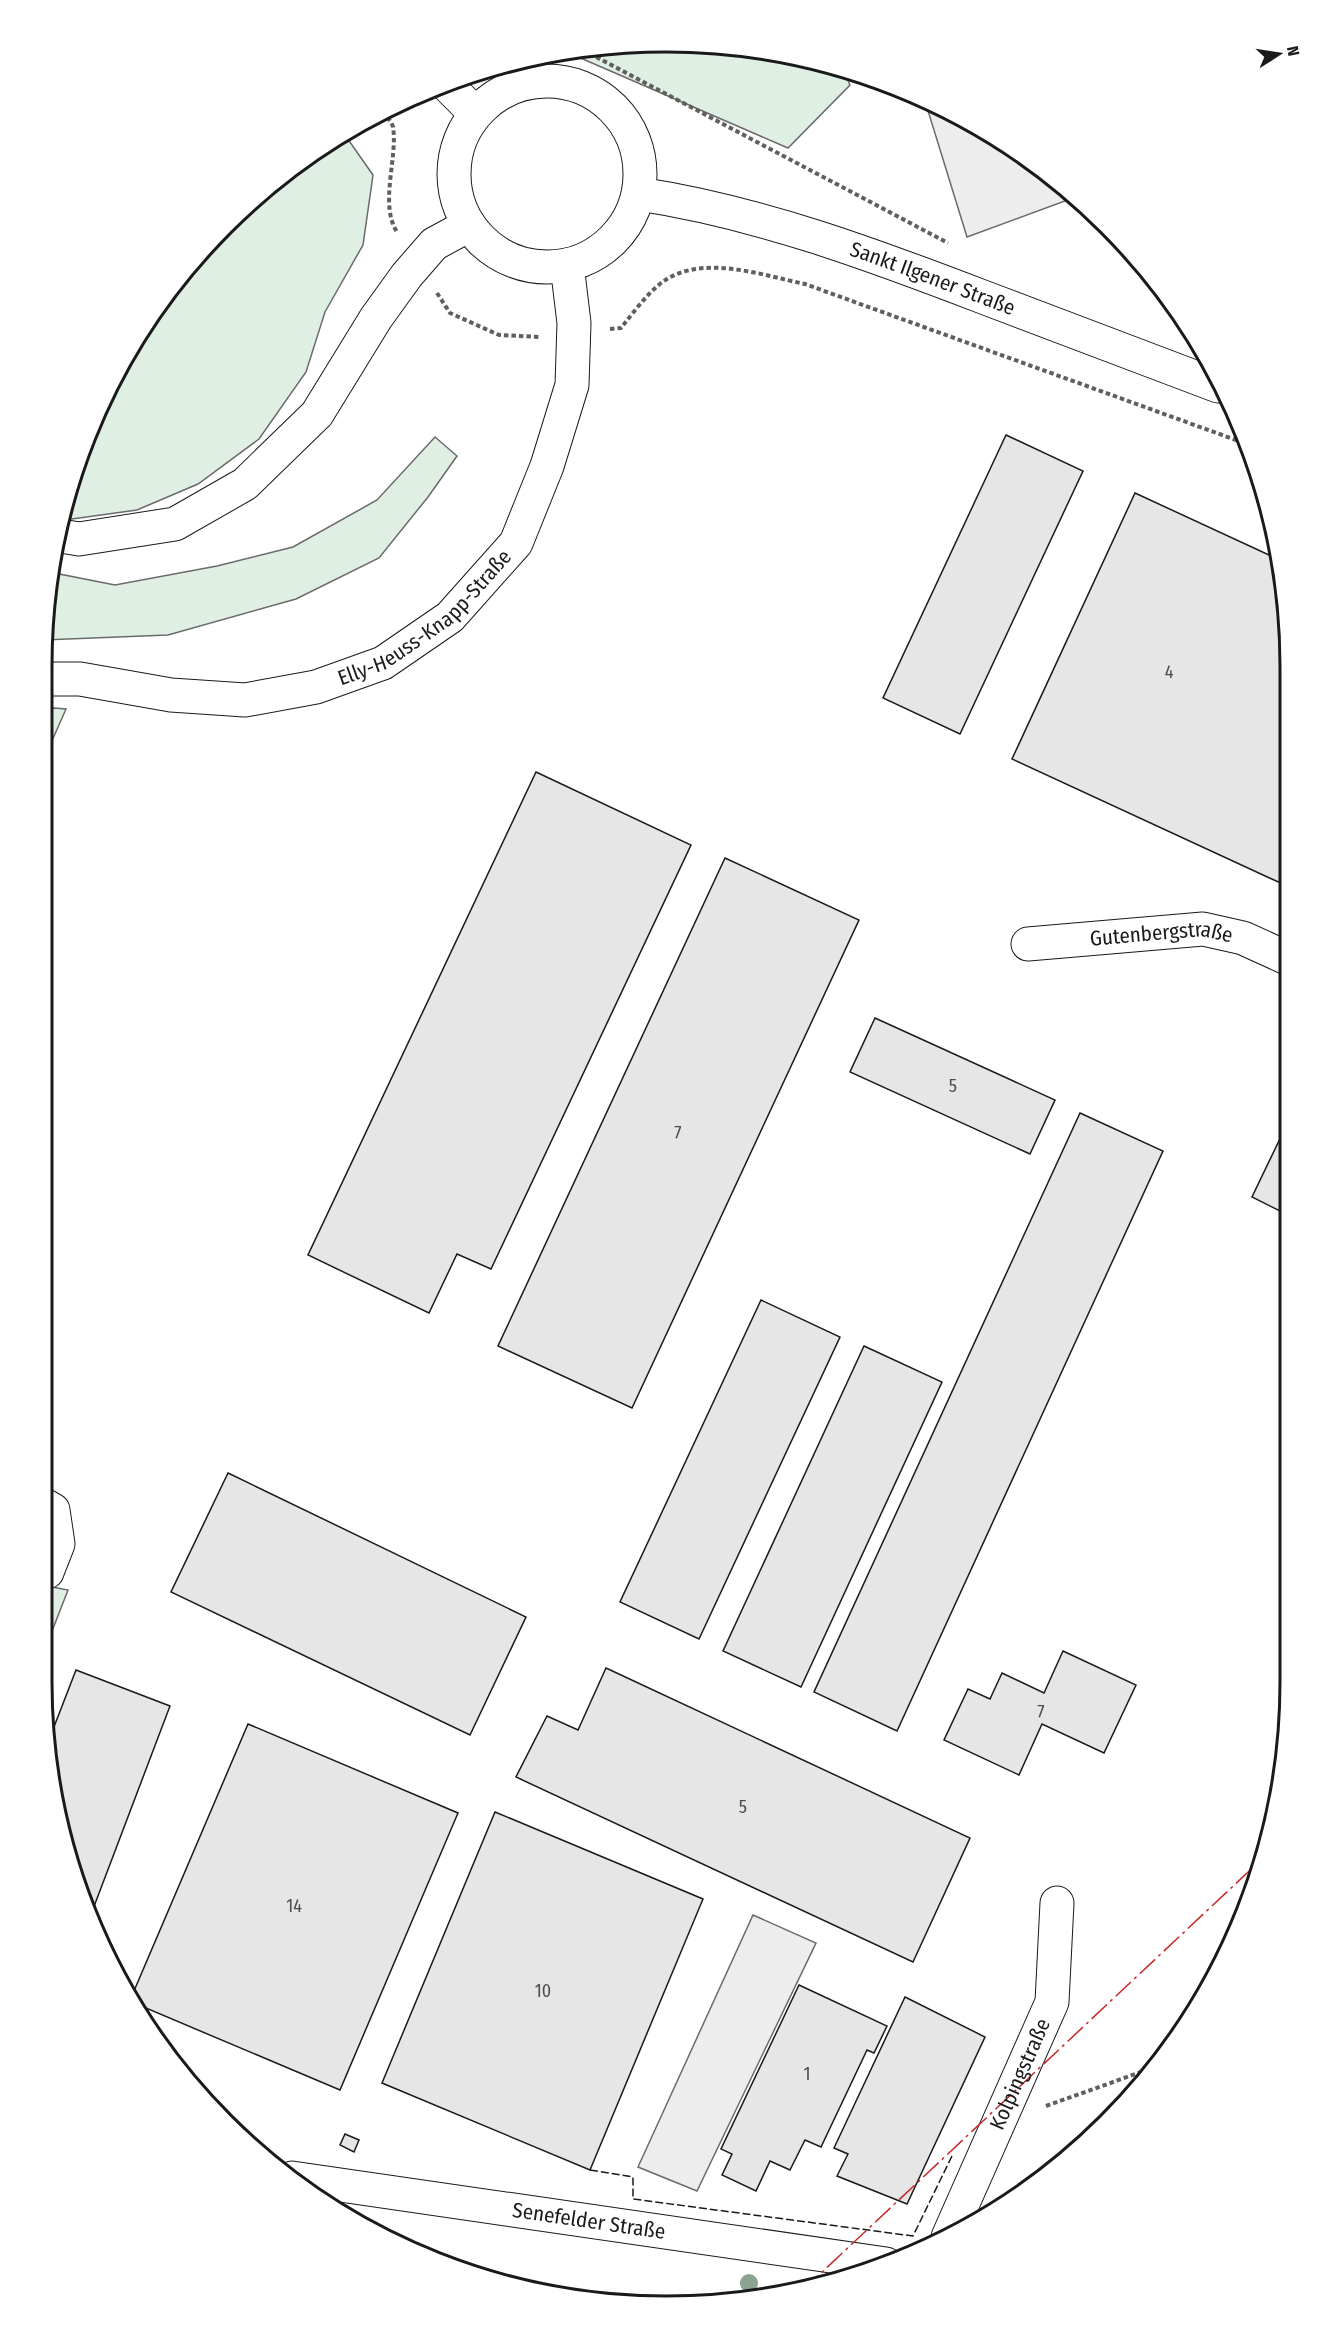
<svg xmlns="http://www.w3.org/2000/svg" width="1333" height="2348" font-family="'Fira Sans Condensed',sans-serif">
  <style>
    .green { fill: #e0efe3; stroke: #6a6a6a; stroke-width: 1.5 }
    .parking { fill: #ededed; stroke: #6a6a6a; stroke-width: 1.5 }
    .building { fill: #e6e6e6; stroke: #1a1a1a; stroke-width: 1.5 }
    .lines { fill: none; stroke-linecap: round; stroke-linejoin: round }
    .minor-casing { stroke: #1a1a1a; stroke-width: 35 }
    .tertiary-casing { stroke: #1a1a1a; stroke-width: 35 }
    .primary-casing { stroke: #1a1a1a; stroke-width: 35 }
    .path { stroke: #5f5f5f; stroke-width: 4; stroke-dasharray: 4.5 3; stroke-linecap: butt }
    .minor { stroke: #fff; stroke-width: 33 }
    .tertiary { stroke: #fff; stroke-width: 33 }
    .primary { stroke: #fff; stroke-width: 33 }
    .fence { stroke: #1a1a1a; stroke-width: 1.5; stroke-dasharray: 8 3; stroke-linecap: butt }
    .power { stroke: #c62828; stroke-width: 1.5; stroke-dasharray: 21 4.5 3 4.5; stroke-linecap: butt }
    .tree { fill: #8aa48f }
    .labels { text-anchor: middle; dominant-baseline: central; stroke-width: 4.5; stroke-linejoin: round; paint-order: stroke }
    .number-label { font-size: 18px; fill: #4d4d4d }
    .street-label { font-size: 21px; fill: #1a1a1a; stroke: #fff }
    .rim { fill: none; stroke: #1a1a1a; stroke-width: 3 }
  </style>
  <rect width="100%" height="100%" fill="#fff"/>
  <g class="green">
    <polygon points="626,43 748,47 843,70 850,85 788,148 569,53"/>
    <polygon points="345,135 373,175 363,245 325,312 306,372 259,439 198,484 137,510 72,519 65,517 75,466 126,354 197,254 287,171"/>
    <polygon points="435,437 457,456 428,497 379,558 296,599 168,635 43,640 43,626 54,573 115,585 217,566 293,547 377,500"/>
    <polygon points="54,708 66,709 44,759 44,710"/>
    <polygon points="47,1586 68,1590 47,1644"/>
  </g>
  <g class="parking">
    <polygon points="925,101 979,126 1073,198 967,237"/>
    <polygon points="753,1915 816,1943 697,2191 638,2167"/>
  </g>
  <g class="building">
    <polygon points="1006,435 1083,471 960,734 883,698"/>
    <polygon points="1135,493 1280,560 1286,585 1287,886 1012,759"/>
    <polygon points="536,772 691,845 491,1269 457,1254 429,1313 308,1255"/>
    <polygon points="725,858 859,920 632,1408 498,1346"/>
    <polygon points="875,1018 1055,1100 1030,1154 850,1072"/>
    <polygon points="1080,1113 1163,1151 897,1731 814,1692"/>
    <polygon points="1288,1122 1288,1215 1252,1197"/>
    <polygon points="761,1300 840,1337 699,1639 620,1602"/>
    <polygon points="864,1346 942,1382 801,1687 723,1651"/>
    <polygon points="228,1473 526,1617 470,1735 171,1592"/>
    <polygon points="1063,1651 1136,1685 1104,1753 1042,1724 1019,1775 944,1740 968,1689 990,1699 1002,1673 1044,1693"/>
    <polygon points="606,1668 970,1838 913,1962 516,1777 547,1716 578,1730"/>
    <polygon points="76,1670 170,1706 90,1917 75,1882 47,1763 47,1745"/>
    <polygon points="248,1724 458,1813 340,2090 134,2003 131,1998"/>
    <polygon points="495,1812 703,1899 590,2170 382,2083"/>
    <polygon points="799,1985 887,2026 874,2053 867,2050 821,2147 805,2140 790,2170 770,2161 756,2191 722,2175 732,2154 721,2149"/>
    <polygon points="905,1997 985,2037 907,2204 837,2176 848,2154 834,2148"/>
    <polygon points="1092,2126 1100,2129 1084,2145"/>
    <polygon points="345,2134 359,2140 354,2152 340,2145"/>
  </g>
  <g class="lines">
    <defs>
      <g id="minor">
        <path id="s1" d="M44 679H80L171 695 245 700 316 687 383 663 450 617 516 543 547 466 572 385 574 323 567 265"/>
        <path id="s2" d="M1028 944 1203 929 1243 938 1287 958"/>
        <polyline points="46,1506 53,1510 58,1544 47,1572"/>
        <path id="s3" d="M292 2178 886 2264"/>
        <path id="s4" d="M948 2237 1052 2002 1057 1903"/>
      </g>
      <g id="tertiary">
        <circle cx="547" cy="174" r="93"/>
        <polyline points="447,85 475,113"/>
        <path id="s5" d="M639 194C758 212 871 254 983 297 1062 327 1140 357 1218 386"/>
      </g>
      <polyline id="primary" points="61,536 79,539 175,524 245,484 317,414 376,318 407,275 434,244 469,225"/>
    </defs>
    <use href="#minor" class="minor-casing"/>
    <use href="#tertiary" class="tertiary-casing"/>
    <use href="#primary" class="primary-casing"/>
    <g class="path">
      <polyline points="583,50 948,243"/>
      <path d="M383 111C386 116 392 122 393 127 398 158 379 204 397 232"/>
      <polyline points="437,293 450,313 499,335 540,337"/>
      <path d="M610 329 621 328C633 313 646 295 661 283 701 253 761 275 805 284L1247 444"/>
      <polyline points="1046,2106 1155,2067"/>
    </g>
    <use href="#minor" class="minor"/>
    <use href="#tertiary" class="tertiary"/>
    <use href="#primary" class="primary"/>
    <polyline class="fence" points="590,2170 633,2177 633,2199 913,2236 952,2156"/>
    <polyline class="power" points="803,2290 1263,1858"/>
  </g>
  <circle class="tree" cx="749" cy="2283" r="9"/>
  <g class="labels">
    <g class="number-label">
      <text x="1169" y="672">4</text>
      <text x="953" y="1086">5</text>
      <text x="678" y="1133">7</text>
      <text x="1041" y="1712">7</text>
      <text x="743" y="1807">5</text>
      <text x="294" y="1906">14</text>
      <text x="543" y="1991">10</text>
      <text x="807" y="2074">1</text>
    </g>
    <g class="street-label">
      <text stroke="none"><textPath href="#s5" startOffset="306">Sankt Ilgener Straße</textPath></text>
      <text stroke="none"><textPath href="#s1" startOffset="406">Elly-Heuss-Knapp-Straße</textPath></text>
      <text stroke="none"><textPath href="#s2" startOffset="134">Gutenbergstraße</textPath></text>
      <text stroke="none"><textPath href="#s4" startOffset="178">Kolpingstraße</textPath></text>
      <text stroke="none"><textPath href="#s3" startOffset="300">Senefelder Straße</textPath></text>
    </g>
  </g>
  <path d="M0 0H1333V2348H0ZM666 52H666A614 614 0 0 1 1280 666V1682A614 614 0 0 1 666 2296H666A614 614 0 0 1 52 1682V666A614 614 0 0 1 666 52Z" fill="#fff" fill-rule="evenodd"/>
  <path class="rim" d="M666 52H666A614 614 0 0 1 1280 666V1682A614 614 0 0 1 666 2296H666A614 614 0 0 1 52 1682V666A614 614 0 0 1 666 52Z"/>
  <g transform="translate(1279 54) rotate(78)" stroke="#ffffff" stroke-width="4.5" paint-order="stroke">
  <path d="M0-4.5L10 22L0 15L-10 22Z" fill="#1a1a1a"/>
  <text y="-9" font-size="16" font-weight="bold" text-anchor="middle" fill="#1a1a1a">N</text>
  </g>
</svg>
